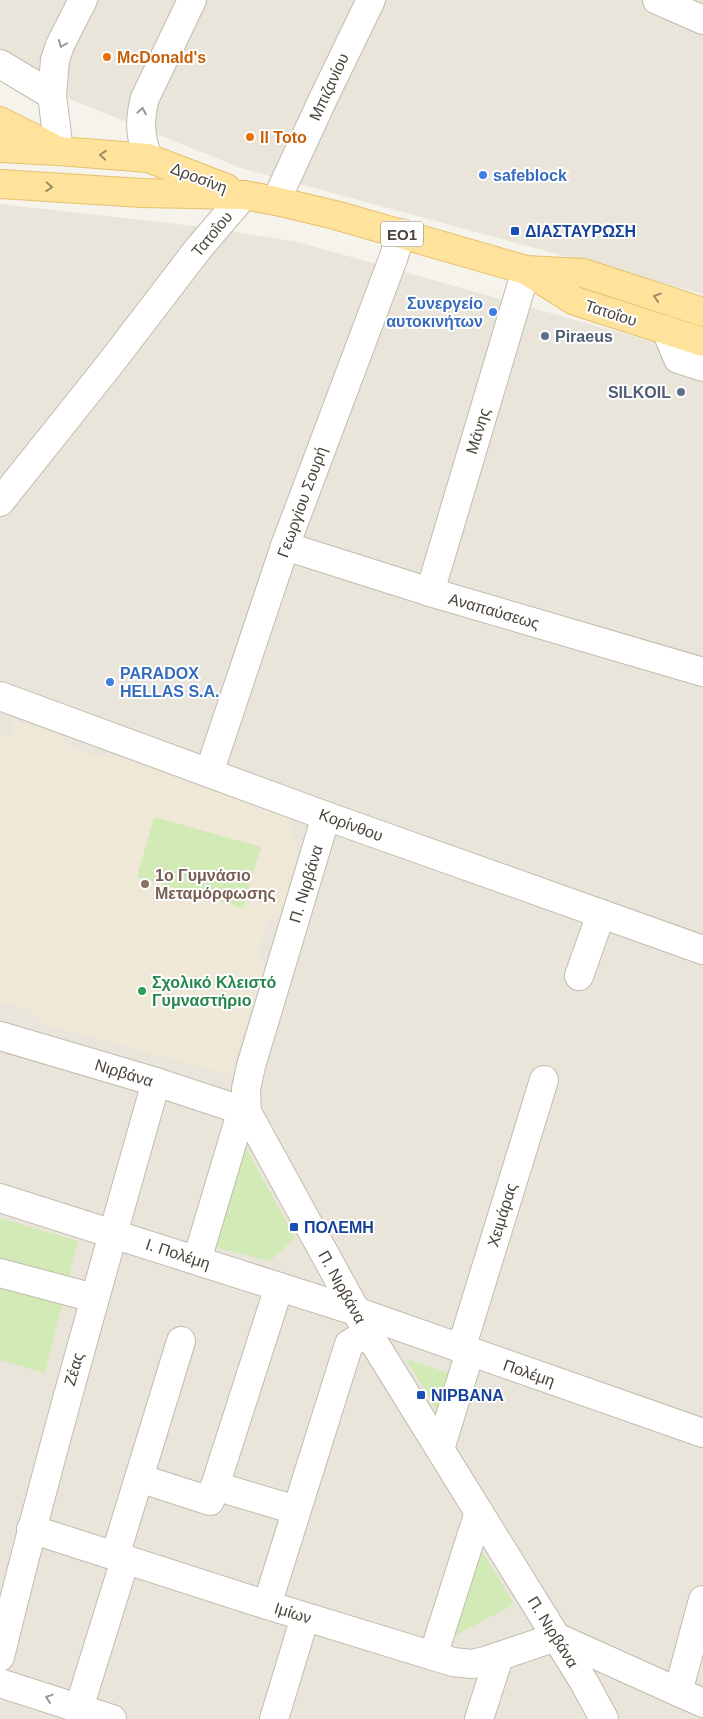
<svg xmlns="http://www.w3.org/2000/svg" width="703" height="1719" font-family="Arial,sans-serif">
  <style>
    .residential { fill: #eae5da }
    .education { fill: #efe8d6 }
    .green { fill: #d2eab5 }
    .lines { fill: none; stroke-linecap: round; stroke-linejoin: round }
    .minor-casing { stroke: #c2bbae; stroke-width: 30 }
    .major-casing { stroke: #e6c16a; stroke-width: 30 }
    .minor { stroke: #fff; stroke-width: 28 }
    .major { stroke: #ffe39c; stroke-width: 28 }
    .oneway { stroke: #9c9892 }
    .oneway2 { stroke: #9c8c66 }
    .food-dot { fill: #e8710a; stroke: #fff; stroke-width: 2 }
    .shop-dot { fill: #3f7fe0; stroke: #fff; stroke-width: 2 }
    .transit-dot { fill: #1a4fb4; stroke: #fff; stroke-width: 2 }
    .service-dot { fill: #5c6f8a; stroke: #fff; stroke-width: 2 }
    .education-dot { fill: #8d6e63; stroke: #fff; stroke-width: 2 }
    .leisure-dot { fill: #2e9e5b; stroke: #fff; stroke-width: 2 }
    .labels { text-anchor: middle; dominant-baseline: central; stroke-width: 4; stroke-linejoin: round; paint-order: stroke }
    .shield { fill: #fff; stroke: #817c74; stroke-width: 1 }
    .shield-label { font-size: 15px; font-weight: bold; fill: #4b4439 }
    .food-label { font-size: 16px; font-weight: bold; fill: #c56008; stroke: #fff; text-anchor: start }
    .street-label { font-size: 16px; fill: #4b4439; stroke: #fff }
    .shop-label { font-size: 16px; font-weight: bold; fill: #366cbe; stroke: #fff; text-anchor: start }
    .transit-label { font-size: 16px; font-weight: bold; fill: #164399; stroke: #fff; text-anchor: start }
    .service-label { font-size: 16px; font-weight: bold; fill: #4e5e75; stroke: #fff; text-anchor: start }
    .education-label { font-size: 16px; font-weight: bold; fill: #785e54; stroke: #fff; text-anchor: start }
    .leisure-label { font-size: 16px; font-weight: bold; fill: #27864d; stroke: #fff; text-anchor: start }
  </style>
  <rect width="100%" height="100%" fill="#f6f3ec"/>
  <g class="residential">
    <polygon points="0,0 703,0 703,294 241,168 72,100 0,56"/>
    <polygon points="0,204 203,227 298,242 703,356 703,1719 0,1719"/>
  </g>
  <polygon class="education" points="14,721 59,734 66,745 102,758 115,756 288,818 298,856 281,912 268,917 258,954 265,965 230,1075 41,1023 32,1011 0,1002 0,735 11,737"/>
  <g class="green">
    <polygon points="154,817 261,847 243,908 137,877"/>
    <polygon points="241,1139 295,1238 270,1261 208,1246"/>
    <polygon points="0,1218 78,1241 45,1373 0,1360"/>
    <polygon points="406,1359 455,1375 442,1418"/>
    <polygon points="479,1546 514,1604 447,1640"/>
  </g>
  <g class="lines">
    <defs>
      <g id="minor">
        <polyline points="657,0 703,20"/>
        <polyline points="0,64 52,95 59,151"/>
        <polyline points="52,95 55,60 60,45 83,0"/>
        <path d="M148 158C140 136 139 121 145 98L192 0"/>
        <polyline points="276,201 323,99 371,0"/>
        <polyline points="666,330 678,359 703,367"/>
        <polyline points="0,502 110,364 198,249 244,195"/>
        <polyline points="285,546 430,592 703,672"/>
        <polyline points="430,592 526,270"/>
        <polyline points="0,696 326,816 703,950"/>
        <polyline points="209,773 285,546 393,259 401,233"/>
        <polyline points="326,816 251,1066 246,1089 247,1112 368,1333 584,1682 604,1719"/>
        <polyline points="579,976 601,914"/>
        <polyline points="0,1036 156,1082 247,1112"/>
        <polyline points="0,1198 355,1311 703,1433"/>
        <polyline points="197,1260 242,1110"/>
        <polyline points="0,1273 94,1298"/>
        <polyline points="279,1287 215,1486 296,1510"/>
        <polyline points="461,1349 544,1080"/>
        <polyline points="440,1449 470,1352"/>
        <polyline points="139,1478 210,1501 215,1486"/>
        <polyline points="31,1529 267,1605 453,1662 472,1664 485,1661 556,1637"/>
        <polyline points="115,1556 181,1341"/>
        <polyline points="267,1605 349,1344 368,1333"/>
        <polyline points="556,1637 703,1703"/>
        <polyline points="433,1656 479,1512"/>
        <path d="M0 1657C47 1464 102 1273 156 1082"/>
        <polyline points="0,1683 112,1719"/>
        <polyline points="678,1692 703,1600"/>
        <polyline points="79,1708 125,1560"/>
        <polyline points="274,1719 305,1617"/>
        <polyline points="479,1719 499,1657"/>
      </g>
      <g id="major">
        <polyline points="0,121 51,147"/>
        <polyline points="0,148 59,151 148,158 226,188"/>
        <polyline points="0,184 142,193 244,195 276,201 335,215 526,270 583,273 703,312"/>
        <polyline points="527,271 575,301 703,342"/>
      </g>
    </defs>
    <use href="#minor" class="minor-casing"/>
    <use href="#major" class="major-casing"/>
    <use href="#minor" class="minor"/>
    <use href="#major" class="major"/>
  </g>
  <defs><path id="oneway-chevron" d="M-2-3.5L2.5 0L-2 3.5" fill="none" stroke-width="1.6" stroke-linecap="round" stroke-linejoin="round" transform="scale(1.25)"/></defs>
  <g class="oneway">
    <use href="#oneway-chevron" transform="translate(62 44) rotate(113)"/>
    <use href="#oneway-chevron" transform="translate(142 111) rotate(-80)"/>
    <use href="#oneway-chevron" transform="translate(49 1698) rotate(-162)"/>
  </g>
  <g class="oneway2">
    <use href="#oneway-chevron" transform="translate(103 155) rotate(-175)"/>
    <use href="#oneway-chevron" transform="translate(49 187) rotate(4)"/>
    <use href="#oneway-chevron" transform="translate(657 297) rotate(-162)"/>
  </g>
  <g class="food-dot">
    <circle cx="107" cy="57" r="5"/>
    <circle cx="250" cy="137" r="5"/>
  </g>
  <g class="shop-dot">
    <circle cx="483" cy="175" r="5"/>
    <circle cx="493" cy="312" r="5"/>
    <circle cx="110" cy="682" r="5"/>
  </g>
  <g class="transit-dot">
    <rect x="510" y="226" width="10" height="10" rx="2.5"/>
    <rect x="289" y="1222" width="10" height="10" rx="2.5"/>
    <rect x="416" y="1390" width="10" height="10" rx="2.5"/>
  </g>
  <g class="service-dot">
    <circle cx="545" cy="336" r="5"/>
    <circle cx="681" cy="392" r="5"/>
  </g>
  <circle class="education-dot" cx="145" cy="884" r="5"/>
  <circle class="leisure-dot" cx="142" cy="991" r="5"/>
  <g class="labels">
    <rect class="shield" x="381" y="221.5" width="42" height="25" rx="4"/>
    <g class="shield-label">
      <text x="402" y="234">ΕΟ1</text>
    </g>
    <g class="food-label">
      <text x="117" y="57">McDonald's</text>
      <text x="260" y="137">Il Toto</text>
    </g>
    <g class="street-label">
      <text transform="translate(329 87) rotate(-65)">Μπιζανίου</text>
      <text transform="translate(199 178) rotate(21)">Δροσίνη</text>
      <text transform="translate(212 234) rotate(-50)">Τατοΐου</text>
      <text transform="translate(611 313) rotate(18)">Τατοΐου</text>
      <text transform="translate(478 431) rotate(-73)">Μάνης</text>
      <text transform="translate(302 502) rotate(-70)">Γεωργίου Σουρή</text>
      <text transform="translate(494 611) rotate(16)">Αναπαύσεως</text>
      <text transform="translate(351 825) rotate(20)">Κορίνθου</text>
      <text transform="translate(306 884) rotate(-73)">Π. Νιρβάνα</text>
      <text transform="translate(124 1073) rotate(17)">Νιρβάνα</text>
      <text transform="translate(502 1215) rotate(-73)">Χειμάρας</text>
      <text transform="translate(178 1254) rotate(18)">Ι. Πολέμη</text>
      <text transform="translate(342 1287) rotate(61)">Π. Νιρβάνα</text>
      <text transform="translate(74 1369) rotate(-74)">Ζέας</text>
      <text transform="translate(529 1373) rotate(19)">Πολέμη</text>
      <text transform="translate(293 1613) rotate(17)">Ιμίων</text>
      <text transform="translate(553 1632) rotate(58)">Π. Νιρβάνα</text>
    </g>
    <g class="shop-label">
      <text x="493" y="175">safeblock</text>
      <text x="483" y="303" text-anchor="end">Συνεργείο<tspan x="483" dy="18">αυτοκινήτων</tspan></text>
      <text x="120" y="673">PARADOX<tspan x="120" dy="18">HELLAS S.A.</tspan></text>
    </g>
    <g class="transit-label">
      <text x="525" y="231">ΔΙΑΣΤΑΥΡΩΣΗ</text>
      <text x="304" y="1227">ΠΟΛΕΜΗ</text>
      <text x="431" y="1395">ΝΙΡΒΑΝΑ</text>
    </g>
    <g class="service-label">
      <text x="555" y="336">Piraeus</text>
      <text x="671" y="392" text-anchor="end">SILKOIL</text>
    </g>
    <g class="education-label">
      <text x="155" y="875">1ο Γυμνάσιο<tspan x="155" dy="18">Μεταμόρφωσης</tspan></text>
    </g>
    <g class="leisure-label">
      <text x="152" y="982">Σχολικό Κλειστό<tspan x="152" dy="18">Γυμναστήριο</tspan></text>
    </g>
  </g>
</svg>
